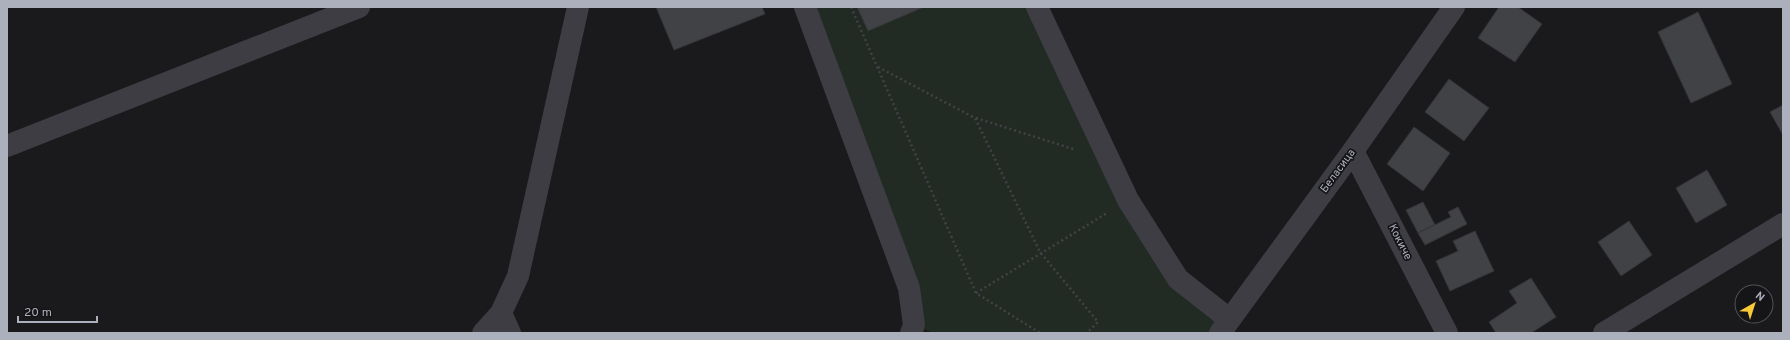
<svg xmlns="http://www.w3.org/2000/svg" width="1790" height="340" font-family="Overpass,sans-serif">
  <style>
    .green { fill: #212b23 }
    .building { fill: #414246; stroke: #343438 }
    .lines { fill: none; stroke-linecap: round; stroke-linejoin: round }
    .path { stroke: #414248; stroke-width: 2.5; stroke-dasharray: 2 3; stroke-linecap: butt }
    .minor { stroke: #3d3d43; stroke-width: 22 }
    .tertiary { stroke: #3d3d43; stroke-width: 22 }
    .labels { text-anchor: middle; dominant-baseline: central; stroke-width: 3.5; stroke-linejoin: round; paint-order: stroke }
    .street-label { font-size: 11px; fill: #acafbc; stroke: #151517 }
  </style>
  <rect width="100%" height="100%" fill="#1a1a1c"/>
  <polygon class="green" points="805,7 1037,7 1178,279 1229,319 1220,333 934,333 914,325"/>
  <g class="building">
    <polygon points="656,7 762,7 765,14 674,50"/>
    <polygon points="857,7 924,7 868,31"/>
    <polygon points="1499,7 1518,7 1542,24 1515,62 1478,38"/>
    <polygon points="1698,12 1732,84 1691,103 1658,32"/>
    <polygon points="1449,79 1489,108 1464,141 1425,112"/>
    <polygon points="1783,105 1783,135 1770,112"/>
    <polygon points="1414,127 1450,153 1423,191 1387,164"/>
    <polygon points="1707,170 1727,205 1696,223 1676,188"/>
    <polygon points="1423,202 1435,225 1418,233 1406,210"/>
    <polygon points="1458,207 1467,224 1425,245 1418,233 1451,217 1448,212"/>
    <polygon points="1629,221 1652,255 1621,276 1598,242"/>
    <polygon points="1475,231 1494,271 1450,291 1436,261 1458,251 1453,241"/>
    <polygon points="1531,278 1556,317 1531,333 1496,333 1489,322 1517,303 1509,291"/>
  </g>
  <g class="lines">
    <g class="path">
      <polyline points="851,7 976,293 1040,333"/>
      <polyline points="878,67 975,118 1040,252 1098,322 1087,333"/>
      <polyline points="976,118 1076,150"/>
      <polyline points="976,293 1107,213"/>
    </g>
    <g class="minor">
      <polyline points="805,7 909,288 914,325 911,333"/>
      <polyline points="1037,7 1128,200 1178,279 1229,319"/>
      <polyline points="7,146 359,7"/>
      <polyline points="1353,151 1447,333"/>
      <polyline points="501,313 510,333"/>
      <polyline points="1220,333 1353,151 1454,7"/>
      <polyline points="1604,333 1783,224"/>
    </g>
    <polyline class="tertiary" points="483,333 501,313 518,276 578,7"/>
  </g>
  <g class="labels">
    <g class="street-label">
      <text transform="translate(1338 171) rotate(-54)">Беласица</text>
      <text transform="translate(1400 242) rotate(63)">Кокиче</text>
    </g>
  </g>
  <rect width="1790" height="340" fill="none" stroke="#acafbc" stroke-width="16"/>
  <g transform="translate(1754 304) rotate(39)"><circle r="19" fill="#151517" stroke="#515359"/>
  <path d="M0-3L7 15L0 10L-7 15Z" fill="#f8cb36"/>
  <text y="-6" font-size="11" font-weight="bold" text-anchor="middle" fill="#acafbc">N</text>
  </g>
  <path d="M18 316v6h79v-6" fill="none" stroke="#acafbc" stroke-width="2"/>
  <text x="24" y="316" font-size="12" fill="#acafbc" stroke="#151517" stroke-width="3" paint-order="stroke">20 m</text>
</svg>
